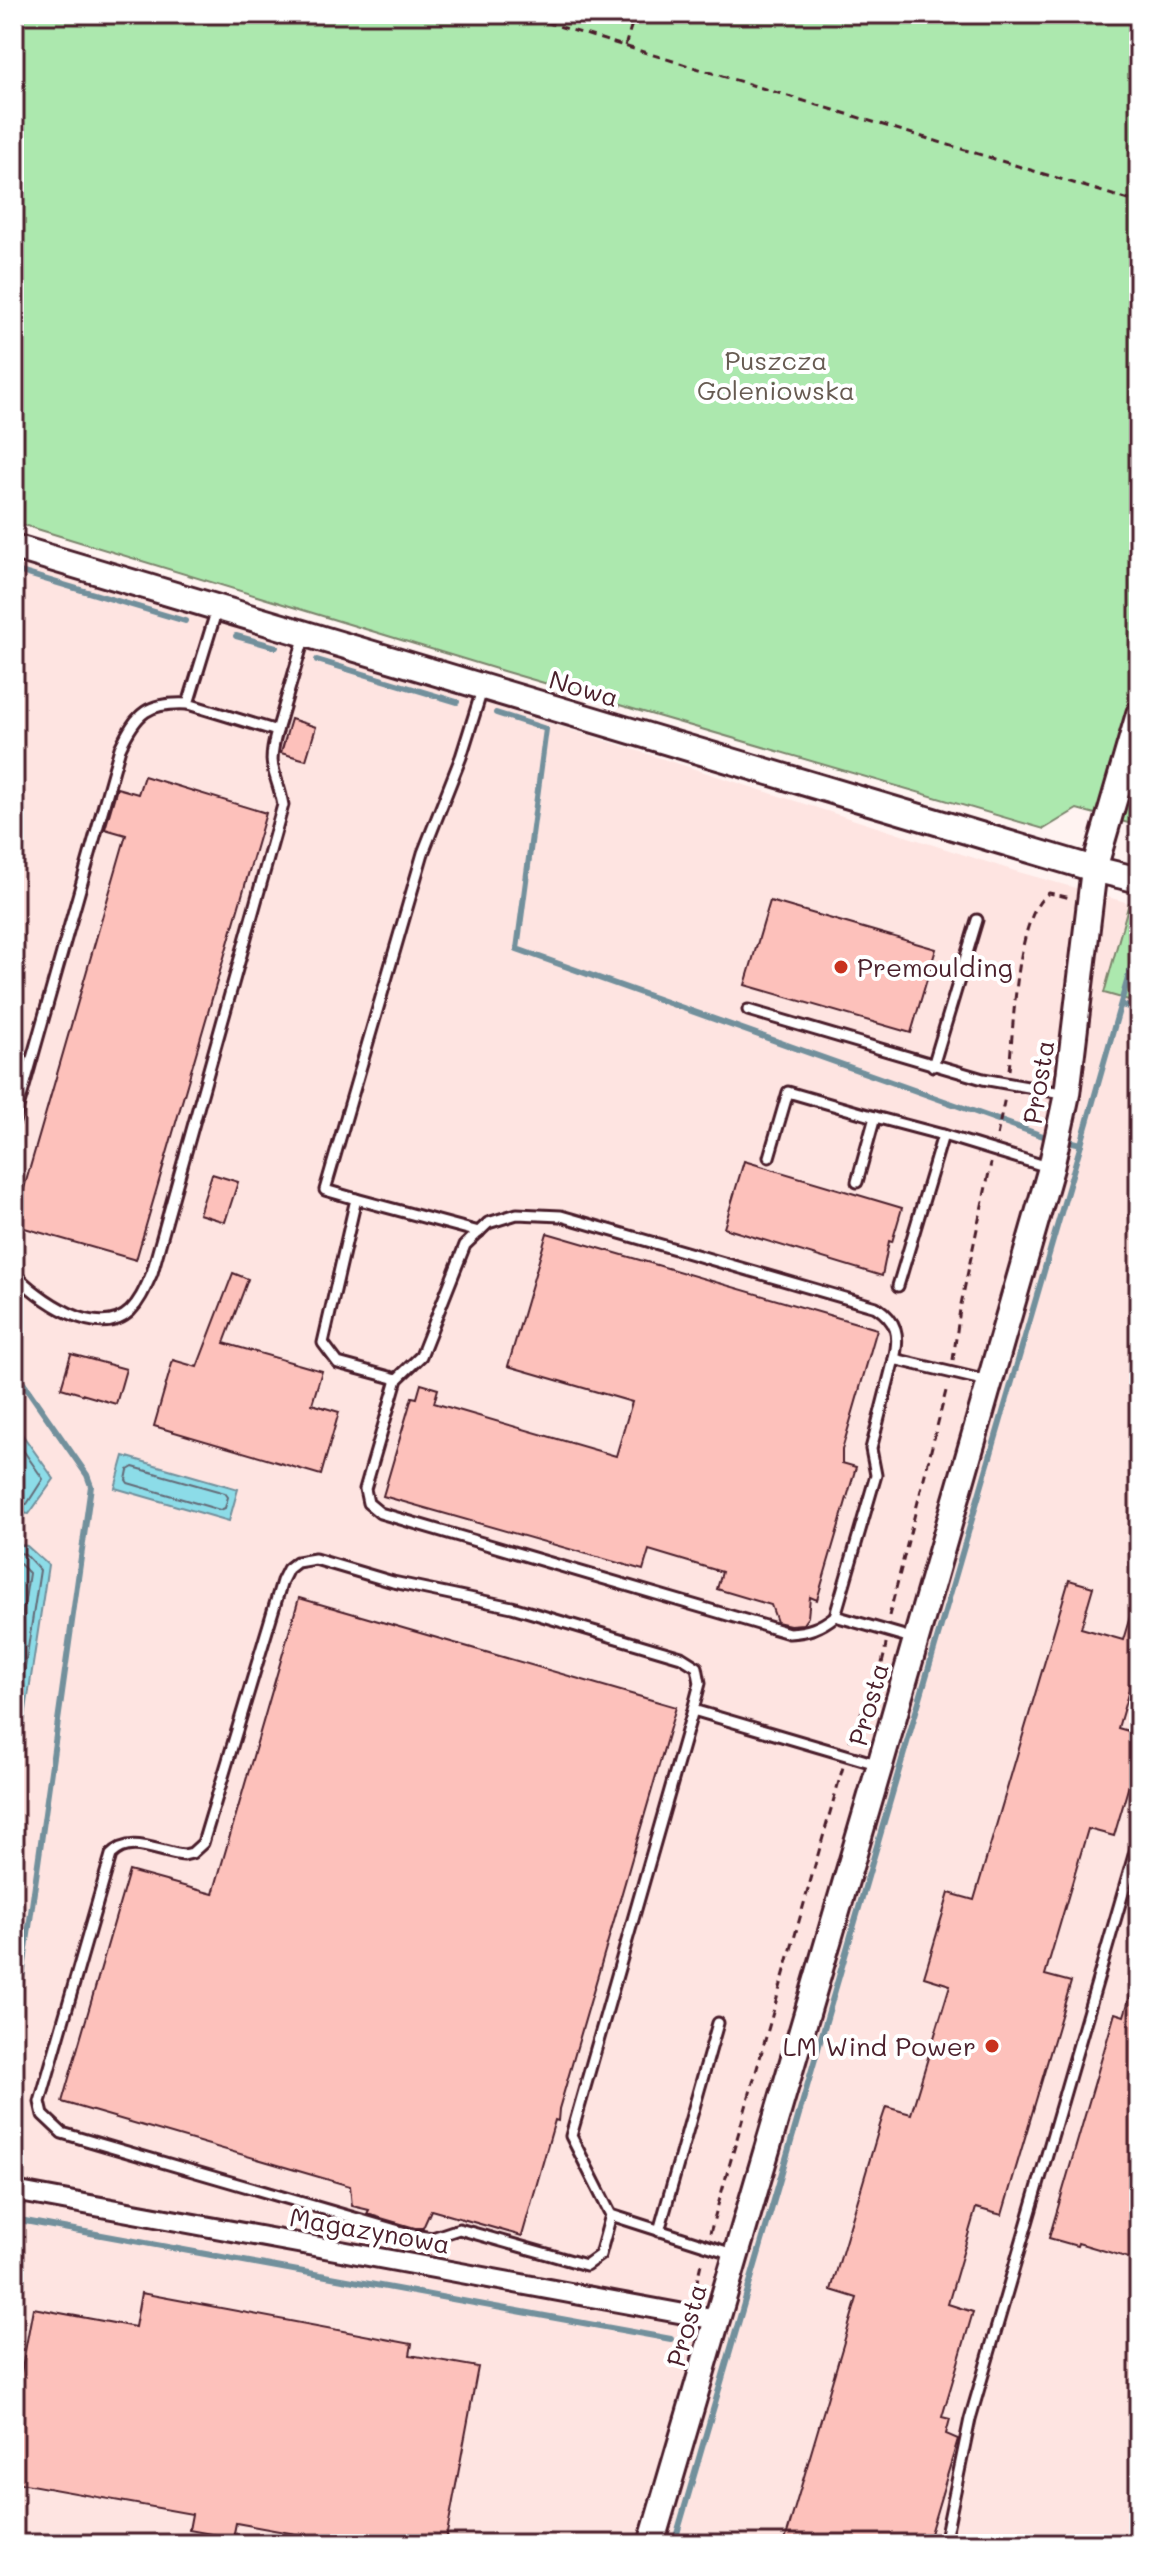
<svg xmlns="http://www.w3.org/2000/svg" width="1153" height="2558" font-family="Mali,sans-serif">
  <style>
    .built { fill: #fee4e1 }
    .green { fill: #ace8ae; stroke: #7b846c; stroke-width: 2 }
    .water { fill: #8cdce8; stroke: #72909c; stroke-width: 2 }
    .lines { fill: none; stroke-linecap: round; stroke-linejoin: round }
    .shore { stroke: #646b77; stroke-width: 2 }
    .stream { stroke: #72909c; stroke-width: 6 }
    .building { fill: #fdc1bb; stroke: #4a1f2b; stroke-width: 2 }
    .service-casing { stroke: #4a1f2b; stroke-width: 15 }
    .minor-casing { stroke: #4a1f2b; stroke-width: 24 }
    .tertiary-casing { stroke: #4a1f2b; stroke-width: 30 }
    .path { stroke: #4a1f2b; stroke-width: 3; stroke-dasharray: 8 6; stroke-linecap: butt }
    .service { stroke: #fff; stroke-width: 9 }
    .minor { stroke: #fff; stroke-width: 18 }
    .tertiary { stroke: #fff; stroke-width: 24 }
    .poi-dot { fill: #c8321e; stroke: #fff; stroke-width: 3 }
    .labels { text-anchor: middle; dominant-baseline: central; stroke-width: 8; stroke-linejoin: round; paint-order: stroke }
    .park-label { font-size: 26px; fill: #675b52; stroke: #fff }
    .street-label { font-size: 26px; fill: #4a1f2b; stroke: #fff }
    .poi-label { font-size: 26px; fill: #4a1f2b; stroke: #fff; text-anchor: start }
  </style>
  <rect width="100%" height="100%" fill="#fff3f1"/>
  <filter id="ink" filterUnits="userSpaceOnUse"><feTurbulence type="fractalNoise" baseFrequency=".0125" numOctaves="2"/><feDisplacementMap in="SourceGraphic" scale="16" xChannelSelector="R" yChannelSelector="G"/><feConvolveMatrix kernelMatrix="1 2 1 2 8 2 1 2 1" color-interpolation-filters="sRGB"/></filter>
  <g filter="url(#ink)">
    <polygon class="built" points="14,559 588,735 1015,871 1129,903 1104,993 1139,1003 1139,2544 14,2544"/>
    <g class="green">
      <polygon points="14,14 1139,14 1139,826 1077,809 1044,829 503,671 14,522"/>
      <polygon points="1129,903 1139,907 1139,1003 1104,993"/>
    </g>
    <g class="water">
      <polygon points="14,1423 54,1479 29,1514 14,1512"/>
      <polygon points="124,1456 238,1489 229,1521 115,1488"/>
      <polygon points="14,1544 27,1546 48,1565 15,1783"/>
    </g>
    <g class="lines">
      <g class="shore">
        <polyline points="14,1437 43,1479 27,1504 14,1504"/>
        <polygon points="133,1467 225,1493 228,1497 225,1508 220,1510 128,1483 126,1480 128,1470"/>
        <polyline points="14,1552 25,1554 40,1570 14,1739"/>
        <polyline points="14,1562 20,1564 29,1573 14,1673"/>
      </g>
      <g class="stream">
        <polyline points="14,570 185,621"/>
        <polyline points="236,636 276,647"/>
        <polyline points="317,660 457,702"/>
        <polyline points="496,713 546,729 517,949 1043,1136"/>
        <polyline points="1122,1005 1139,1010"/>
        <polyline points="1073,1142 1081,1144 1139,939"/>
        <polyline points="14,1370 87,1475 91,1486 14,2034"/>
        <polyline points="14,2219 671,2339"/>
        <polyline points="674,2544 1081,1144"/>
      </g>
    </g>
    <g class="building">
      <polygon points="291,719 316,727 306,760 281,753"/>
      <polygon points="144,776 266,813 136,1260 14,1225 14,1223 126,835 105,829 117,788 138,794"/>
      <polygon points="770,901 936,949 911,1033 745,985"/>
      <polygon points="744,1161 902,1208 892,1242 889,1241 882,1276 724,1228"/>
      <polygon points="212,1174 238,1182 225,1222 199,1214"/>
      <polygon points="547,1233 877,1329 842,1450 842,1463 856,1467 817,1600 810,1597 808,1617 803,1624 790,1625 777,1622 771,1605 717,1589 722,1572 649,1550 643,1570 383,1496 412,1397 417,1398 421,1384 438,1389 434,1403 616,1456 632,1402 508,1366"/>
      <polygon points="233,1273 248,1279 224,1343 322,1371 312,1404 339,1412 321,1475 154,1426 173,1360 197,1367"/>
      <polygon points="71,1354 126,1369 116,1404 61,1388"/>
      <polygon points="1069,1580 1093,1587 1081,1628 1123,1640 1135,1600 1139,1601 1139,1656 1118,1728 1139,1734 1139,1751 1114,1836 1088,1829 1045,1975 1071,1982 1002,2215 976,2208 948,2304 973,2312 942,2417 950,2419 946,2434 958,2439 927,2544 784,2544 857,2298 831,2290 880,2125 886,2107 911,2114 950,1985 924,1977 949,1893 974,1900"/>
      <polygon points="299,1598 676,1707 559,2109 558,2121 555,2120 522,2236 431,2210 423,2228 415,2228 367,2214 369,2210 352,2206 350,2186 62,2102 129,1871 213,1894"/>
      <polygon points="1135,1980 1139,1980 1139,2261 1078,2243 1077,2246 1049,2238 1115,2013 1124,2016"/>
      <polygon points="141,2293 412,2344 410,2355 478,2367 445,2544 350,2544 236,2523 233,2538 189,2530 192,2514 14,2482 14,2411 33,2308 135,2327"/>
    </g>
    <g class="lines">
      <defs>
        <g id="service">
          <polyline points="217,609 188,704 277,731 305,635"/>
          <polyline points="748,1010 983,1079 1067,1094"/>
          <polyline points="933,1066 977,920"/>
          <path d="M14 1122 120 748C137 712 148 702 188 704"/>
          <polyline points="769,1157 788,1092 875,1117"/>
          <polyline points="857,1182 875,1117 943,1135"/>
          <polyline points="356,1199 479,1232"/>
          <path d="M14 1273C37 1298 98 1342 130 1311 141 1300 146 1286 152 1273L283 805C276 769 266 770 277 731"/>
          <polyline points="898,1286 943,1135 1048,1167"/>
          <polyline points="397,1379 338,1363 323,1343 356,1199 325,1190 423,853 461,757 483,687"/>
          <path d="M835 1616C820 1628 808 1632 789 1633L380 1513 368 1503 365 1489 397 1379 421 1356 465 1245 488 1223 517 1214 561 1216 876 1307C897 1321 900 1335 894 1359"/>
          <polyline points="915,1639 835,1616 876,1475 871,1449 894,1359 987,1381"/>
          <path d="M693 1710 700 1683 697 1667 681 1657 512 1607 393 1582 315 1559 297 1562 288 1569 282 1581 203 1843 192 1853 184 1855C159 1853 131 1834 111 1855L40 2102 43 2115 62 2133 413 2235 432 2238 459 2229 586 2265 600 2255 611 2215 571 2136 693 1710 880 1765"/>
          <polyline points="611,2215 733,2254"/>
          <polyline points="659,2231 718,2023"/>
          <polyline points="944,2544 970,2419 1139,1838"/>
        </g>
        <polyline id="minor" points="14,2191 717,2320"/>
        <g id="tertiary">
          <polyline points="14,547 1094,869 1139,880"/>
          <polyline points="651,2544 880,1765 1051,1168 1067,1094 1094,869 1139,714"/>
        </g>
      </defs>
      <use href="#service" class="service-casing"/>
      <use href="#minor" class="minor-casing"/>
      <use href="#tertiary" class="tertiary-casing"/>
      <g class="path">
        <polyline points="519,14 1139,203"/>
        <polyline points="625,46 635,14"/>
        <path d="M1009 1070C1014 1029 1015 914 1049 893L1071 898"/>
        <polyline points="997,1136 1005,1097"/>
        <polyline points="953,1360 960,1309 991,1163"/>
        <polyline points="889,1616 947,1387"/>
        <path d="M850 1741C861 1706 882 1680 886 1643"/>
        <polyline points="710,2233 843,1767"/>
        <polyline points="693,2299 702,2259"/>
      </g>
      <use href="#service" class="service"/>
      <use href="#minor" class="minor"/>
      <use href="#tertiary" class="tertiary"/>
    </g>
  </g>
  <g class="poi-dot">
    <circle cx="841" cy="967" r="8"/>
    <circle cx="992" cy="2046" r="8"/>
  </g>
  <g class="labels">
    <g class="park-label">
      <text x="776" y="360">Puszcza<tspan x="776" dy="30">Goleniowska</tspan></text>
    </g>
    <g class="street-label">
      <text transform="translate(584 688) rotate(16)">Nowa</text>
      <text transform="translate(1038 1082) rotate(-81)">Prosta</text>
      <text transform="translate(868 1704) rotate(-74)">Prosta</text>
      <text transform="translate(370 2230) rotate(10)">Magazynowa</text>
      <text transform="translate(686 2325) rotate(-74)">Prosta</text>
    </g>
    <g class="poi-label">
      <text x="857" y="967">Premoulding</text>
      <text x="976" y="2046" text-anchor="end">LM Wind Power</text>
    </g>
  </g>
  <rect width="1153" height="2558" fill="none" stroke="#fff" stroke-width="48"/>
  <rect x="24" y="24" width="1105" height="2510" fill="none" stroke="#4a1f2b" stroke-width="3" filter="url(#ink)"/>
</svg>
